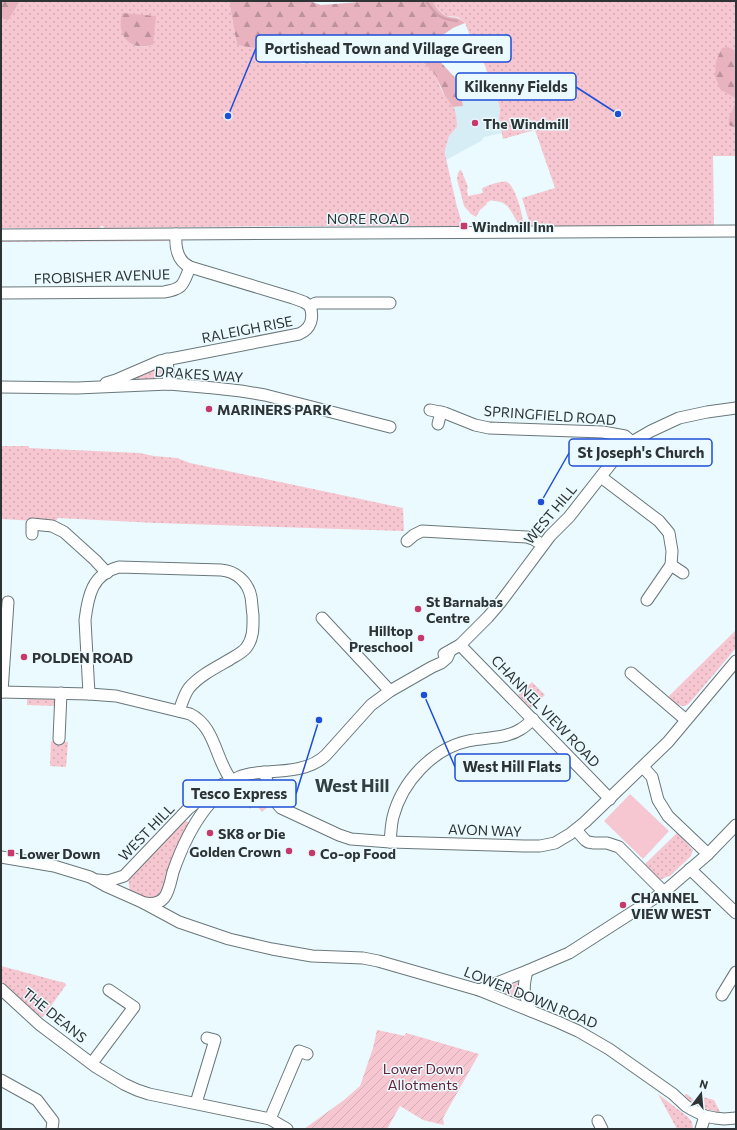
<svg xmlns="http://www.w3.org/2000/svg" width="737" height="1130" font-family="Commissioner,sans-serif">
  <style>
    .built { fill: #d6edf5 }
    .grass { fill: url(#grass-dots); fill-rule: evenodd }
    .forest { fill: url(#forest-firs) }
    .garden { fill: url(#garden-furrows) }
    .pitch { fill: #f6c7d1 }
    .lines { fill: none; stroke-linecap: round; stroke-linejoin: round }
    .stream { stroke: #d39fab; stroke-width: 2.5 }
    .minor-casing { stroke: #69777b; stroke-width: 13 }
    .minor { stroke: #fff; stroke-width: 11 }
    .poi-dot { fill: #c63a6b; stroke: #eafafe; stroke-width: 1.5 }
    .labels { text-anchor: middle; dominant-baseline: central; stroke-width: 3; stroke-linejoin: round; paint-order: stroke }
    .poi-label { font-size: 14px; font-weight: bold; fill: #2e3436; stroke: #eafafe; text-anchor: start }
    .street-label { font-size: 14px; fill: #2e3436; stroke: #eafafe }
    .park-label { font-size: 14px; fill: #612236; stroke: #eafafe }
    .district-label { font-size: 18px; font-weight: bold; fill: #334043; stroke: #eafafe }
    .leader { fill: none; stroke: #1d4ed8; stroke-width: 1.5 }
    .callout-dot { fill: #1d4ed8; stroke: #eafafe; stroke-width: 1.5 }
    .callout { fill: #eafafe; stroke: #1d4ed8; stroke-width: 1.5 }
    .callout-label { font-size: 15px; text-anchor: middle; font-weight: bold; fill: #2e3436 }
  </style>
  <defs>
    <pattern id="grass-dots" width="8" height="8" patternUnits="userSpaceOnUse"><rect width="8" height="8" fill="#f6c7d1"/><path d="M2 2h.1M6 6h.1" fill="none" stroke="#d3acb4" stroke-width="1.8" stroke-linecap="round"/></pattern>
    <pattern id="forest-firs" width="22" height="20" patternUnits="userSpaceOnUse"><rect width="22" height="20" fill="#e8b3bf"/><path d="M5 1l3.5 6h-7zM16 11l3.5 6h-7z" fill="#bc929c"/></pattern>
    <pattern id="garden-furrows" width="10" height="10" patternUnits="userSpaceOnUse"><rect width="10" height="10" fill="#f6c7d1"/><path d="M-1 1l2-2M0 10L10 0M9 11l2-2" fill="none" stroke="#d3acb4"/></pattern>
  </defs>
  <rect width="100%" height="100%" fill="#eafafe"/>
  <polygon class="built" points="489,75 499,104 500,110 499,115 502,133 484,137 481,141 446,160 445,150 448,139 449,135 456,129 457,127 453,107 463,106 459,82"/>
  <g class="grass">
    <path d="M20 1H229L237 45C245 46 254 47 261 49 272 52 299 65 308 64 327 62 346 45 365 43 383 41 425 59 435 74 439 80 439 86 442 91 445 97 450 101 453 106 456 111 457 121 457 127L449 136 445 150V154L457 207 463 226H286L104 228 103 226H101L100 228H1V18L8 21ZM121 28 153 45C134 50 129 44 121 28Z"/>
    <polygon points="432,1 736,1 736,156 713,156 714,227 531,228 522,198 555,188 535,130 503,139 499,118 500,109 499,104 481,55 476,51 465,23 458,17 446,16 441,12"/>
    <path d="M460 170H461L462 172 468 187 467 190 468 196 483 193 482 188C488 186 502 180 507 182 515 185 524 217 523 225H518V223C511 212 508 200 493 201L492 200 486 203 487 204 480 210 476 217 471 214 464 206 457 179 458 173Z"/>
    <polygon points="167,239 169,241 1,242 1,240"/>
    <polygon points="161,366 163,367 163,379 130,383 129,379"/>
    <polygon points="1,446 29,446 29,448 139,453 154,456 177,458 190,463 403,508 404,531 156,523 58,518 55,522 1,519"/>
    <path d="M736 630V648L693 699C691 701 688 705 685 706 679 707 671 700 669 696Z"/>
    <polygon points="532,682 545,695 531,708 518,695"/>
    <polygon points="27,696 54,698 56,701 57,706 27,705"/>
    <polygon points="51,741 68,742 66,767 50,766"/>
    <path d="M242 783C260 781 259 794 269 806L262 812 255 804 250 809 233 790Z"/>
    <path d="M184 820 190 823 163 891C152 904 145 898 132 893 128 887 128 882 130 876L174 832Z"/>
    <polygon points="677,833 693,850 691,856 670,876 666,877 660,880 645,864"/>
    <polygon points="1,966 65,983 66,985 43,1017 41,1017 1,981"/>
    <polygon points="518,982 521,1000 497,990"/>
    <polygon points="658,1094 688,1117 692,1122 693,1129 677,1129"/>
    <path d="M687 1094 695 1101H697L703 1097 714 1100 720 1112C706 1110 695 1106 685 1096V1095Z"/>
  </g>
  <g class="forest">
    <polygon points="1,1 20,1 8,21 1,18"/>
    <path d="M229 1H309L321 5 373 1H432C436 6 440 13 446 16 455 19 456 15 465 23L453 28 440 37 424 46 436 57 459 82 463 106 453 107 445 96 435 74 423 62 399 50 381 45 368 43 355 45 320 60 307 64 296 61 261 49 237 45Z"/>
    <path d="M122 13 156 16 153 45C138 49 125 45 121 29 120 24 121 17 122 13Z"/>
    <path d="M728 47 736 51V127L730 126C725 116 737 109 735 98L720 89 715 76 716 61 722 48Z"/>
  </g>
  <polygon class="garden" points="377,1030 405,1036 406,1033 479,1054 443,1118 444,1125 423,1120 400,1106 387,1129 304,1129 344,1100 360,1086 373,1048"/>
  <polygon class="pitch" points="630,794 669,831 643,859 604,821"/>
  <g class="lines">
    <path class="stream" d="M426 1C436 15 439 19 457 21"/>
    <defs>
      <g id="minor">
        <path d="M176 234C175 247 177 261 190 267L293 298 304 302 310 306 316 303H390"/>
        <polyline points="1,235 736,231"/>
        <path d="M1 293 164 292C184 289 183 284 190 267"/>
        <polyline points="167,359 169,384"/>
        <path d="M106 383 116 380 160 361 299 334C311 329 314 318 310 306"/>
        <polyline points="1,387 77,388 169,384 214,388 241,391 265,395 390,427"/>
        <polyline points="430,410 445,413 475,425 489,428 603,432 625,436 632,442"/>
        <polyline points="438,424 441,412"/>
        <polyline points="601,477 659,521 669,533 672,551 671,565 647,600"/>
        <polyline points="32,534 32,524 52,526 64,532 95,560 107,573"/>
        <polyline points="407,541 414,535 422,531 527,537 533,539 543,545"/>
        <polyline points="671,565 683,573"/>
        <polyline points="322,618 390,691"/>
        <polyline points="460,645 610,799"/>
        <polyline points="444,654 460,645 488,617 500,603 550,536 569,517 620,452 632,442 651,431 679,418 707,412 736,408"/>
        <polyline points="631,673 686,720"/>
        <path d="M1 692 89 694 116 696 190 714C216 727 215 760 232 781"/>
        <polyline points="2,692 8,602"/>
        <path d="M89 694 85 620C88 596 92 574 119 567L221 570C236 571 248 582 251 597 252 603 252 609 253 615 253 626 254 638 246 648 242 653 235 656 229 660 215 668 199 676 189 688 184 695 182 703 179 711"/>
        <polyline points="59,739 61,693"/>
        <polyline points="643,767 652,777 658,800 668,816 708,854"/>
        <polyline points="264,772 273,799 281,808 339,835 351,839 390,842 524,846 540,846 555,843 570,834 585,822 668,742 736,661"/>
        <polyline points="576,830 585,840 588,842 594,843 607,843 619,847 664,892"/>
        <path d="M390 842C391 833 391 825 393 817 402 782 432 749 468 741 486 737 506 739 521 729 526 726 529 723 533 719"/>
        <polyline points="1,857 54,866 90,877 106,886 142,902 179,922 229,939 272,949 312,956 363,958 378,961 479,990 558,1022 578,1031 609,1049 673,1094 686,1106 691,1109 705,1116 715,1118 724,1119 736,1118"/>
        <polyline points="690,869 736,913"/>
        <polyline points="98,880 108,881 124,876 188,809 208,793 223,784"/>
        <path d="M144 903C151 904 159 904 164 898 169 892 171 880 173 872 181 849 191 827 206 808 216 796 225 784 239 777 247 773 257 773 266 772 286 771 311 770 326 755L371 705 390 691 432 667 441 663 447 658 450 651"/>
        <path d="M527 971C522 991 524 993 531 1011"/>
        <polyline points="1,989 39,1024 96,1067 124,1084 137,1090 149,1094 270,1119 299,1051 307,1054"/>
        <polyline points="479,990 527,971 569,953 597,935 664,892 708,854 736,825"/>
        <polyline points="722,995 736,972"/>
        <polyline points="92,1063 134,1007 109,990"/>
        <polyline points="1,1080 37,1100 53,1121 52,1129"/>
        <polyline points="196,1103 215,1040 207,1038"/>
        <polyline points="270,1119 287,1129"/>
        <polyline points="598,1121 602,1129"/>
        <polyline points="701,1129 705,1116"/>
      </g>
    </defs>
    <use href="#minor" class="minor-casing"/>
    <use href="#minor" class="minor"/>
  </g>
  <g class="poi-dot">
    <circle cx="475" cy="123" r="4"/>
    <rect x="460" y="222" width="8" height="8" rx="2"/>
    <circle cx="209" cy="409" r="4"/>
    <circle cx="418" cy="609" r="4"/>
    <circle cx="421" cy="638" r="4"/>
    <circle cx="24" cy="657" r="4"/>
    <circle cx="210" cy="833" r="4"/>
    <circle cx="289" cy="851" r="4"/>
    <rect x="7" y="849" width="8" height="8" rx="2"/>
    <circle cx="312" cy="853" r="4"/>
    <circle cx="623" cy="905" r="4"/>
  </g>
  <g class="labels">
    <g class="poi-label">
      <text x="483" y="123">The Windmill</text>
      <text x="472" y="226">Windmill Inn</text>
      <text x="217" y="409">MARINERS PARK</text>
      <text x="426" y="601">St Barnabas<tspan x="426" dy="16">Centre</tspan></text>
      <text x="413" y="630" text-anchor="end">Hilltop<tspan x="413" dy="16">Preschool</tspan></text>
      <text x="32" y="657">POLDEN ROAD</text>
      <text x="218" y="833">SK8 or Die</text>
      <text x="281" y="851" text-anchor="end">Golden Crown</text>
      <text x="19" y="853">Lower Down</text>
      <text x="320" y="853">Co-op Food</text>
      <text x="631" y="897">CHANNEL<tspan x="631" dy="16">VIEW WEST</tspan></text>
    </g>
    <g class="street-label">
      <text x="368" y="218">NORE ROAD</text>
      <text transform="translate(102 276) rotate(-2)">FROBISHER AVENUE</text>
      <text transform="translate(247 329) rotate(-11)">RALEIGH RISE</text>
      <text transform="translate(199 374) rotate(4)">DRAKES WAY</text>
      <text transform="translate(550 415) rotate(4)">SPRINGFIELD ROAD</text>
      <text transform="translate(550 514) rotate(-50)">WEST HILL</text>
      <text transform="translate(546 711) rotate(46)">CHANNEL VIEW ROAD</text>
      <text transform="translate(485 830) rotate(2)">AVON WAY</text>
      <text transform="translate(146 832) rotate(-46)">WEST HILL</text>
      <text transform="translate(531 997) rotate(22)">LOWER DOWN ROAD</text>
      <text transform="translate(55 1015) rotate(39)">THE DEANS</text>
    </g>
    <g class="park-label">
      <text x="423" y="1068">Lower Down<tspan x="423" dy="16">Allotments</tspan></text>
    </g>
    <g class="district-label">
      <text x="352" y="785">West Hill</text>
    </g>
  </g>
  <path class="leader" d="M228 116L256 48M618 114L576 87M541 502L569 453M424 695L455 767M319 720L296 794"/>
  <g class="callout-dot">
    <circle cx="228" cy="116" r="4"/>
    <circle cx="618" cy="114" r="4"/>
    <circle cx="541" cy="502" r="4"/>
    <circle cx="424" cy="695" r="4"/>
    <circle cx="319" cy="720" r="4"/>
  </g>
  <g class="callout">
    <rect x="256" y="35" width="255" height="27" rx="4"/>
    <rect x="456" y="73" width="120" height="27" rx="4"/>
    <rect x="569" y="439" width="143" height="27" rx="4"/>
    <rect x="455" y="754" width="115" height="27" rx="4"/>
    <rect x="183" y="780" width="113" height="27" rx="4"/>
  </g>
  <g class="callout-label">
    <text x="384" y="54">Portishead Town and Village Green</text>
    <text x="516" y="92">Kilkenny Fields</text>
    <text x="641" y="458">St Joseph's Church</text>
    <text x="512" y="772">West Hill Flats</text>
    <text x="239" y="799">Tesco Express</text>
  </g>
  <rect width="737" height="1130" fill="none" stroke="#2e3436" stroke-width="4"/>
  <g transform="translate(701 1094) rotate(16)" stroke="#eafafe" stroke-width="3" paint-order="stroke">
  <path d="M0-3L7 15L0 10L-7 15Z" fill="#2e3436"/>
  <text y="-6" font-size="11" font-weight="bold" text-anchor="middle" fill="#2e3436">N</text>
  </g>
</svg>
